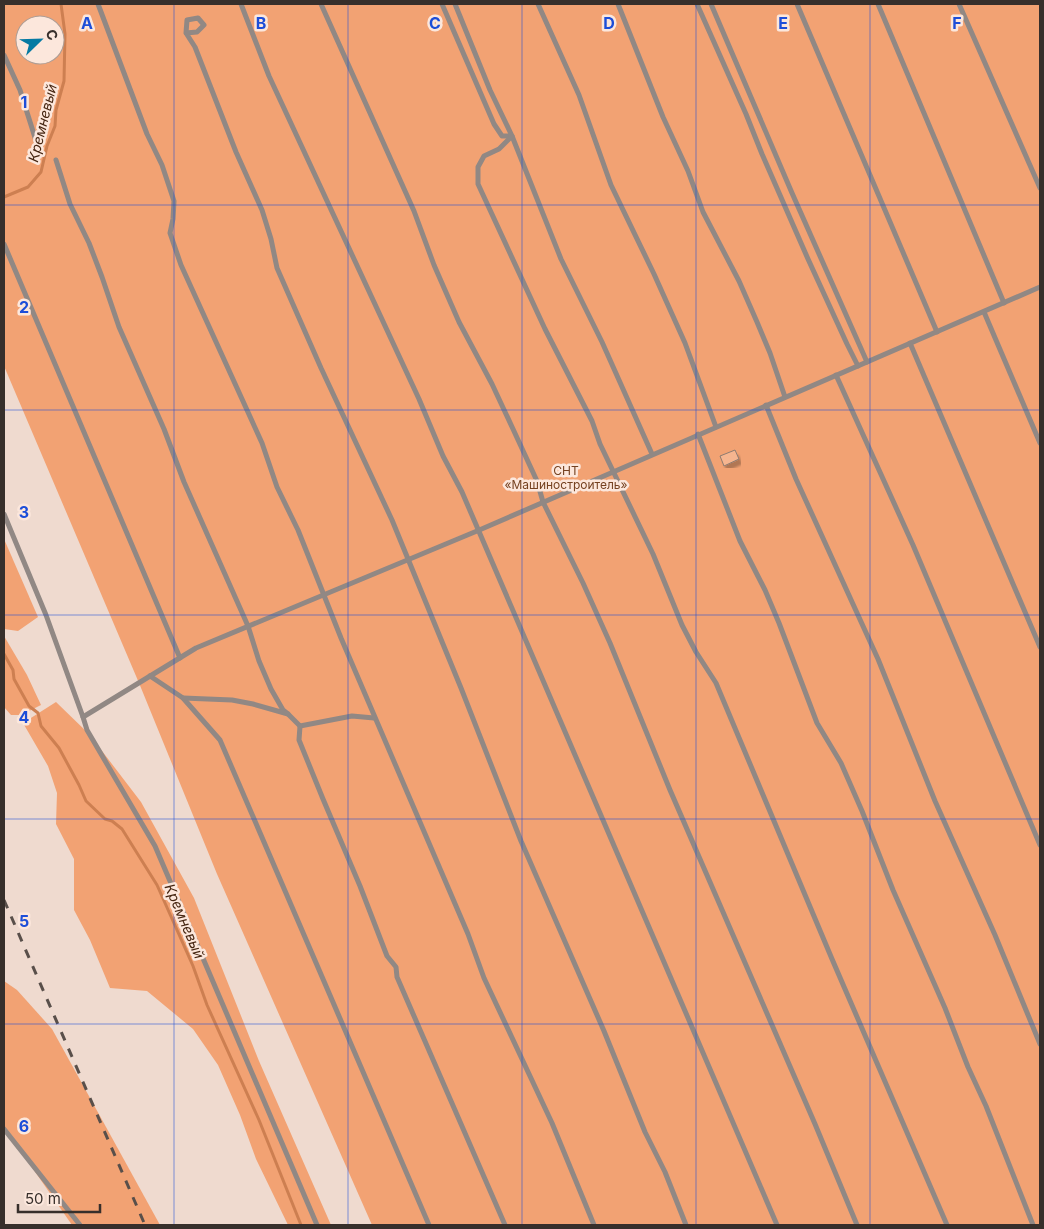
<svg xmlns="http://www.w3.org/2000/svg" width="1044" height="1229" font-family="Inter,sans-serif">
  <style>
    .green { fill: #f2a273; fill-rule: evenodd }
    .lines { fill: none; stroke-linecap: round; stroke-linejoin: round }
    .stream { stroke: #cd7f51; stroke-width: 3 }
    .building { fill: #f6b58f; stroke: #8d7b71; filter: url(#shadow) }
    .lane { stroke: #918884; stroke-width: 5 }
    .rail { stroke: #594f4a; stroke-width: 3; stroke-dasharray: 9 9; stroke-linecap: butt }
    .grid { fill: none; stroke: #1d4ed8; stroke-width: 1; stroke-opacity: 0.55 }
    .labels { text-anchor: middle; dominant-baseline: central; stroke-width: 5; stroke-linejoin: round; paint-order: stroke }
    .park-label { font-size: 12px; fill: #754120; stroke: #fce7dc }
    .water-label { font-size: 14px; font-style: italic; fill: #462612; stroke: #fce7dc }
    .grid-label { font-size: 16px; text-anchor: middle; font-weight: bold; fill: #1d4ed8; stroke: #fce7dc; stroke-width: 5; stroke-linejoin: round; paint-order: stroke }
  </style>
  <defs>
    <filter id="shadow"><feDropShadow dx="3" dy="5" stdDeviation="1" flood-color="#0004"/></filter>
  </defs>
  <rect width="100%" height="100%" fill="#efdacf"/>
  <g class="green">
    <path d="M4 4H1040V1225H372L217 874 139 683 4 366ZM25 25H55V55H25Z"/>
    <polygon points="4,539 38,617 18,631 4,629"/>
    <polygon points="4,636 27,675 41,705 21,715 11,715 4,707"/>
    <polygon points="56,702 89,734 141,802 194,898 259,1061 331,1225 288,1225 256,1159 240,1115 218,1065 193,1029 147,991 110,988 90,940 74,910 74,859 56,824 57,793 48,766 23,723"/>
    <polygon points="4,981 17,990 52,1029 160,1225 72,1225 4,1127"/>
  </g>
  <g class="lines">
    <g class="stream">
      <polyline points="4,197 28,187 41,172 47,146 55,126 56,110 64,81 65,34 61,4"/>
      <polyline points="4,654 13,670 14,679 29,706 38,713 41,726 59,748 79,785 86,801 105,819 112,821 122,829 157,885 193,966 207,1005 259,1120 301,1225"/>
    </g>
  </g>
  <polygon class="building" points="735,450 739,459 724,466 720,456"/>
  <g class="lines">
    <g class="lane">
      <polyline points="98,4 147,134 162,165 174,201 173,219 170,233 181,265 262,443 277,487 298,530 341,638 468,934 484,978 552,1123 594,1225"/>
      <polyline points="241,4 269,76 419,399 443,456 462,492 777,1225"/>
      <polyline points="321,4 414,211 434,265 459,322 492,384 513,429 537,481 543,502 583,583 610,643 670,790 815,1124 857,1225"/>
      <polyline points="442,4 494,124 502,136 512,136 561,259 602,342 652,454"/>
      <polyline points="455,4 490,90 512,136 499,149 484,156 478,167 478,184 545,329 592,421 600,444 653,554 682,625 696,652 716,683 832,959 947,1225"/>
      <polyline points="538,4 579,95 611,185 654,274 685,343 716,427"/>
      <polyline points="618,4 663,117 688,171 703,212 739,281 757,322 770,353 785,397"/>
      <polyline points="697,4 746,114 762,154 808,259 847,344 858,366"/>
      <polyline points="711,4 792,193 867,362"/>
      <polyline points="797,4 937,332"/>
      <polyline points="878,4 1004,303"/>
      <polyline points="959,4 1040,188"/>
      <polyline points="186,33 197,32 204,25 198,18 187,20 186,33 195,47 236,152 262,210 271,239 277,268 321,368 392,520 461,688 521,841 604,1031 645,1132 665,1172 686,1225"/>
      <polyline points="4,55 20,90 37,144"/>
      <polyline points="56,160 70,204 89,243 102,277 119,327 164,429 184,482 248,626 259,661 271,689 283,710 288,714"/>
      <polyline points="4,244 180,658"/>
      <polyline points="984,312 1040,443"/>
      <polyline points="910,343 1040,647"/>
      <polyline points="836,375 913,545 1040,845"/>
      <polyline points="766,405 796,479 878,659 935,801 995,935 1040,1044"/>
      <polyline points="698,434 740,541 765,590 779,623 817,723 841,763 862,811 893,890 945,1008 968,1067 986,1106 1033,1225"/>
      <polyline points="4,514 46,615 83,717"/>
      <polyline points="150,676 183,698 220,740 429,1225"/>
      <polyline points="183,698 232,700 253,704 288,714 300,726 352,716 374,718"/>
      <polyline points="300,726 299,740 323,799 360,886 387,956 396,967 397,977 505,1225"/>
      <polyline points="4,1129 80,1225"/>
      <polyline points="317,1225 155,846 87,730 83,717 196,648 477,531 1040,287"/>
    </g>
    <polyline class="rail" points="4,900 145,1225"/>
  </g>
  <path class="grid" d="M174 4V1225M348 4V1225M522 4V1225M696 4V1225M870 4V1225M4 205H1040M4 410H1040M4 615H1040M4 819H1040M4 1024H1040"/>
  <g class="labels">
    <g class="park-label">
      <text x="566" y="470">СНТ<tspan x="566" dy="14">«Машиностроитель»</tspan></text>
    </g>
    <g class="water-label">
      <text transform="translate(42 123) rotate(-76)">Кремневый</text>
      <text transform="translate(185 921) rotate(67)">Кремневый</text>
    </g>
  </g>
  <g class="grid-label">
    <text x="87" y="29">A</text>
    <text x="261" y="29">B</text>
    <text x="435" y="29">C</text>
    <text x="609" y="29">D</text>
    <text x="783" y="29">E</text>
    <text x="957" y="29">F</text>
    <text x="24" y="108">1</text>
    <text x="24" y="313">2</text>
    <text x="24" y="518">3</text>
    <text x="24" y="723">4</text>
    <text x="24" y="927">5</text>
    <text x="24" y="1132">6</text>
  </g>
  <rect width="1044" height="1229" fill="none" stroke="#372f2b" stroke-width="10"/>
  <g transform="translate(40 40) rotate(67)"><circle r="24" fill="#fce7dc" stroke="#ad9d95"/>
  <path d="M0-4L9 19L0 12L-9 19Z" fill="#057aa3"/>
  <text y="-8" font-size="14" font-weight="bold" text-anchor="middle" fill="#372f2b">С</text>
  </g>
  <path d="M18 1204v8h82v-8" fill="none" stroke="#372f2b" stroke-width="2.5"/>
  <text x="25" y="1204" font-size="15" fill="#372f2b" stroke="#fce7dc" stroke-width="4" paint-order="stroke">50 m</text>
</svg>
